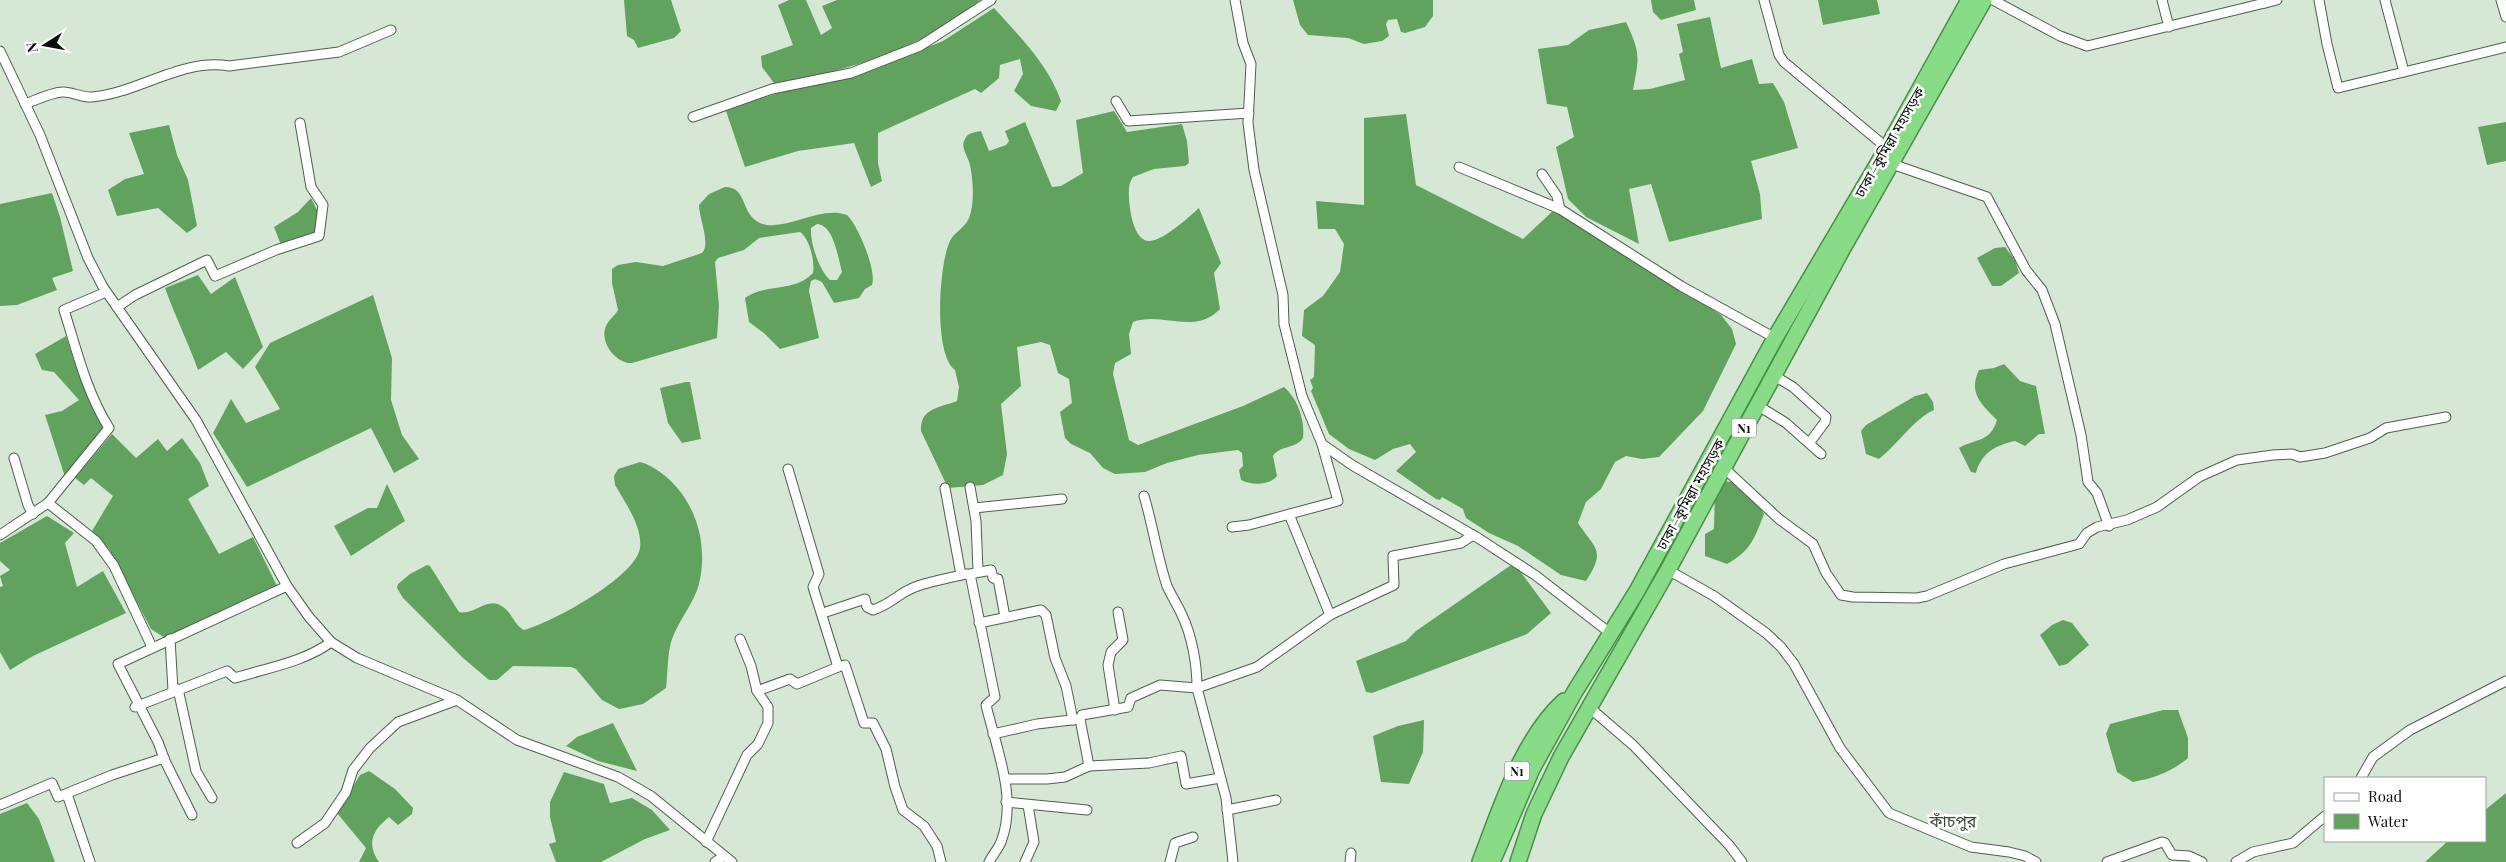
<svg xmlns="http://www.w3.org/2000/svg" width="2506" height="862" font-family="'Playfair Display','Noto Sans Bengali',serif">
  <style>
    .water { fill: #61a25f; fill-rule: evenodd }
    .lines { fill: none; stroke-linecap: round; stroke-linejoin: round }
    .minor-casing { stroke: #4f5e4e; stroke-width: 11 }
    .trunk-casing { stroke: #488f47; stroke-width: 18 }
    .minor { stroke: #fff; stroke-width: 9 }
    .trunk { stroke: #88dc87; stroke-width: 15 }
    .labels { text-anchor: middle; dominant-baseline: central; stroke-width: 5; stroke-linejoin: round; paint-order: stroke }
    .shield { fill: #fff; stroke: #525652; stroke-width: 1 }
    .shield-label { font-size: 12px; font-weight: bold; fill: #080e08 }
    .street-label { font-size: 14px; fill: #080e08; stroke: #fff }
    .quarter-label { font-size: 16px; fill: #3b493a; stroke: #fff }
  </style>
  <rect width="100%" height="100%" fill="#d6e8d5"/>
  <g class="water">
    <polygon points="624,0 671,0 681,31 674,38 638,48 634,40 627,36"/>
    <path d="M789 0H806L821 35 832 28 822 6 837 0H980C968 9 956 20 942 28 890 58 833 74 774 83L762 67 761 56 793 45 778 5Z"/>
    <polygon points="1293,0 1433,0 1433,16 1425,27 1405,33 1401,32 1397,19 1388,20 1386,24 1389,36 1382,41 1364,44 1348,38 1308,35 1300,25"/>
    <polygon points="1651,0 1694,0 1696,10 1661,20 1653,12"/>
    <polygon points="1818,0 1877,0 1880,14 1823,25"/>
    <path d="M994 8C1020 37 1048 64 1061 101L1056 111 1031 106 1014 91 1023 74 1020 59 1000 65 999 78 981 93 975 89 878 133V163L882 181 871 187 854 143 798 151 745 167 726 111 781 92 860 74 943 41Z"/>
    <path d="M1710 17 1721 68 1752 59 1759 84 1773 83 1784 102 1798 148 1751 161 1760 194 1762 219 1669 242 1651 184 1629 189 1639 244 1586 217 1568 199 1556 147 1574 137 1567 107 1547 104 1538 49 1568 45 1589 30 1626 22C1641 54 1639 57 1633 90L1650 89 1685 80 1679 54 1683 52 1677 24Z"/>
    <path d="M1114 111 1127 132 1182 124 1187 141 1189 163 1185 166 1154 169 1133 177C1131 180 1129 184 1129 188 1128 202 1132 242 1150 241 1164 240 1189 217 1199 208L1221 263 1214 273 1220 309C1194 336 1162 311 1133 322L1129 334 1131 354 1115 363 1113 374 1129 440 1138 445 1243 406 1284 387C1298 399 1305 420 1303 438 1296 449 1280 445 1273 456L1277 476C1269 486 1251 485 1241 480L1239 470 1243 466 1242 453 1238 450 1198 455 1167 463 1145 472 1115 474 1103 468 1090 453 1071 444 1065 438 1060 412 1072 403 1069 379 1058 373 1050 345 1041 342 1017 347 1021 386 1001 404 1007 454 1003 475 983 485 948 488 921 431C920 408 939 408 957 401L959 387 955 370C933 354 939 263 950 241 954 232 965 228 969 218 975 202 973 180 970 165 968 156 960 148 965 139 967 133 975 132 981 131L989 151 1006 145 1009 141 1005 131 1025 122 1052 187 1061 186 1083 173 1076 120Z"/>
    <path d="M1406 114 1416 185 1523 239 1555 209 1721 315 1732 329 1736 344 1703 411 1659 457 1642 459 1626 456 1615 462 1601 489 1586 502 1578 523C1596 550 1606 550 1586 581L1561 575 1518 546 1489 533 1466 518 1463 509 1442 497 1440 500 1436 499 1396 471 1416 452 1410 444 1393 449 1375 460 1349 449 1329 434 1311 391 1313 388 1310 380 1314 377 1315 345 1302 336 1304 310 1323 296 1340 272 1344 244 1335 229H1318L1316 201 1364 205V118Z"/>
    <polygon points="2506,122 2506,161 2487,165 2478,127"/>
    <polygon points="169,125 177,155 188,180 197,226 187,233 158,208 117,216 108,190 125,179 144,174 129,133"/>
    <path d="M725 187C748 187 740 214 760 223 785 233 818 205 847 215 858 225 877 271 872 285L865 289 859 298 834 303 822 282 815 279 811 281 809 291 819 338 780 349 765 334 749 322 745 298C765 283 794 293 813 273 815 262 810 239 800 232L759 238 744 250 718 258 715 262 719 306 717 338 632 363C616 364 599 342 606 326 609 319 615 316 618 310L612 283V269L618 265 636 262 663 266 702 253C711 244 699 218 699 205L709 194ZM817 224C834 225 838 258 842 272L837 280H830C819 270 810 243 811 228Z"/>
    <polygon points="52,193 60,217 73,271 52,278 57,290 17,305 0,306 0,204"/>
    <polygon points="311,198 318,212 316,233 281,245 274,227 298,212"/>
    <polygon points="2005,247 2015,260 2019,273 2001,286 1992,286 1977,258 1995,248"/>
    <path d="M198 275 211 294 235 277 263 347 243 369 226 352 198 370C188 342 175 316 165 288Z"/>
    <polygon points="373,295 392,358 391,400 402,435 419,459 394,473 371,428 247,487 213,433 231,399 246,423 280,409 255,367 270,343"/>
    <path d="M66 336C76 369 87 398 105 427L65 477 45 415 62 411 79 400 54 372 42 370 35 354Z"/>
    <path d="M2004 364 2020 381 2036 386 2045 434H2039L2025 446 2015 441C1996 445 1981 453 1976 473L1971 472 1959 448C1976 438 1990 443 1997 420 1981 404 1968 393 1979 370L1994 368Z"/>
    <polygon points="686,382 690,382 701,439 682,443 668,423 660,388"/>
    <path d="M1927 393 1933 402 1934 410C1914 419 1898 444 1879 459L1866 454 1861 431 1866 425 1915 396Z"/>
    <polygon points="112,434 136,458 158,439 167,451 182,438 200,463 209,486 188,499 219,554 253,537 277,586 168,640 151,629 109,549 92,531 113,496 91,478 84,485 75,478"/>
    <path d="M640 462C648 464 654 468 660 472 695 497 709 543 699 584 694 603 679 620 672 639 667 654 668 672 666 688L643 704 619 709 602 700 576 669 571 667 513 666 497 680H489L463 658 403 598 397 588 398 584 410 574 427 565 430 566 459 612C475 616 487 595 503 607 512 613 515 626 524 630 551 623 636 577 640 548 643 528 625 502 615 485L614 476 618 469Z"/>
    <path d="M1724 481 1738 483 1745 495 1756 501 1764 514C1754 540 1751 550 1727 564L1705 556V534L1714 529 1715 489Z"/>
    <polygon points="387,484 405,521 351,556 334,526 368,508 377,508"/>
    <polygon points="47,516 74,533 65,543 77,587 103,571 126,613 33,656 10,670 0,652 0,587 3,586 0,576 10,570 0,561 0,543"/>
    <polygon points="1514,563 1551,613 1527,634 1372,693 1366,692 1356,661 1406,641 1416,631"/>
    <polygon points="2063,620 2072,623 2089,645 2067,664 2059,666 2040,635 2052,625"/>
    <path d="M2163 710H2178L2188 738V758C2171 772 2155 778 2133 782L2117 772 2106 734 2110 724Z"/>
    <polygon points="1424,720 1423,752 1409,784 1381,782 1373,736 1398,726"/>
    <polygon points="613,723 637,771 598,761 566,746 577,737"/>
    <path d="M369 771 395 789 413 808 412 814 398 825 389 817C373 830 366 843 379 862H359L366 848 337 813 360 775Z"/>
    <polygon points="564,772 604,784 610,803 632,798 652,810 670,830 645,839 601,862 556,862 549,844 556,842 550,817 550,802"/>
    <polygon points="2506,793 2506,862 2425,862 2448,841 2485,841 2485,810"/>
    <polygon points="27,803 39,819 55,862 0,862 0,814"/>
  </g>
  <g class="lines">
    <defs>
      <g id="minor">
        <polyline points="1235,0 1243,43 1251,64 1248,123 1254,170 1283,295 1284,324 1302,396 1322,444 1352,465 1478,538 1535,575 1610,633"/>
        <polyline points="1764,0 1779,55 1784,62 1887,148"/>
        <polyline points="1993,0 2060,36 2087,46 2265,3 2265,0"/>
        <polyline points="2162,0 2169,27"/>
        <polyline points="2319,0 2327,44 2338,88 2404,72 2385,0"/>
        <polyline points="2501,0 2506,17"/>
        <polyline points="2265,3 2277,0"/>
        <polyline points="0,51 40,135 88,258 103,287 196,420 287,586 309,617 331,642 357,658 457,700 517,740 618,777 651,796 732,862"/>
        <polyline points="2404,72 2506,47"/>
        <polyline points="1116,101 1128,121 1249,113"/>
        <path d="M25 104C36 100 50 93 62 92 71 91 82 98 92 97 139 93 181 58 229 66L339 52 391 30"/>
        <polyline points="693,117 772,89 851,73 920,46 991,0"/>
        <polyline points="1892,164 1987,197 2026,270 2042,290 2055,324 2081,435 2088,482 2097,493 2109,526"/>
        <polyline points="1459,167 1560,209"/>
        <polyline points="1542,174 1557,196 1560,209 1681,286 1775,338"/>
        <polyline points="117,307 135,295 207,260 215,276 276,250 319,236 323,205 311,187 300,123"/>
        <polyline points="1773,375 1793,387 1826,417 1825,422 1810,442"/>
        <polyline points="1757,405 1786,423 1821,454"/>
        <polyline points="14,458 28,505 33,514"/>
        <polyline points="1723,467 1779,519 1813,544 1826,573 1841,595 1853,597 1917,598 1927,596 2004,564 2079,544 2087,533 2097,527 2127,520 2157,507 2199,477 2237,460 2273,455 2292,454 2300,457 2325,453 2370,438 2386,428 2446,417"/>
        <polyline points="788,469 819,574 813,587 838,667 845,665 864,723 873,723 886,749 895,787 903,810 924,826 937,846 941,862"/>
        <polyline points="970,487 976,521 978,571"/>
        <polyline points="945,488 961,575 967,574"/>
        <path d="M1144 496C1153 526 1157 556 1167 586 1171 595 1177 604 1181 613 1192 635 1197 664 1197 688L1226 798 1233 862"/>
        <path d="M48 503 109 428C86 391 77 351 64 310L106 292"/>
        <polyline points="974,508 1062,499"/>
        <polyline points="1289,514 1330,615"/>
        <polyline points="1232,527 1249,525 1338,501 1322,444"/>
        <polyline points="0,535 48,503 96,541 114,566 152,647"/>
        <polyline points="1668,570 1714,596 1766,633 1781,647 1794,664 1840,748 1889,813 1971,847 2009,852 2025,856 2036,862"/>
        <path d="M823 613 865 599 867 607 873 610C885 606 891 601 900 595 917 583 942 580 961 575"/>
        <polyline points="979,623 1041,610 1046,615 1055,658 1066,686 1073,720"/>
        <polyline points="170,639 173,690"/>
        <polyline points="178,689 196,771 212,798"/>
        <polyline points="757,691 790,679 797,684 838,667"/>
        <path d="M135 707 227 671 235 678C267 668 304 662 331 642"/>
        <polyline points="1590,708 1633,745 1729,845 1742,862"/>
        <polyline points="1115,710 1108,665 1111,652 1123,640 1118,612"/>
        <polyline points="993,734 1037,724 1080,719 1082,715 1128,707 1131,698 1160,685 1197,688 1257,667 1330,615 1394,585 1393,556 1461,543 1473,535"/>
        <polyline points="1089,766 1149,763 1181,756 1186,784 1220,778"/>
        <polyline points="2361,778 2373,757 2410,730 2506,681"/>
        <polyline points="1005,779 1047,779 1065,777 1089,766 1080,719"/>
        <polyline points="67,794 90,862"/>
        <polyline points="1006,802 1087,810"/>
        <polyline points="0,805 52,783 58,797 112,775 164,758"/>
        <polyline points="1227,810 1276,800"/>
        <polyline points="192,815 165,761 158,742 118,664 287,586"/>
        <polyline points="706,842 747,755 758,744 768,723 768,707 757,691 751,666 740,639"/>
        <polyline points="297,843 325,823 346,792 353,770 370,748 398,722 457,700"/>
        <polyline points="715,862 724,856"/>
        <path d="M989 862C992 856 998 849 1001 842 1018 798 996 748 986 705L995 697 970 574 991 570 993 578 998 579 1005 617"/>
        <polyline points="1025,862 1034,842 1028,805"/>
        <polyline points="1170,862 1175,843 1193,837"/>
        <polyline points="1350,862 1351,853"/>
        <polyline points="2107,862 2162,842 2165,843 2172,855 2189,856 2202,862"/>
        <polyline points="2236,862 2253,852 2293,843 2325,816"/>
      </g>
      <g id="trunk">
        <path d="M1480 862C1500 810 1522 739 1564 701"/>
        <polyline points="1492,862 1532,769 1574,693 1637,591 1775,338 1887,148 1969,0"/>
        <polyline points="1518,862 1534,814 1561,757 1668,570 1843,248 1984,0"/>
      </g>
    </defs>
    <use href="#minor" class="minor-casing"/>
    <use href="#trunk" class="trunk-casing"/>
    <use href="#minor" class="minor"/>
    <use href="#trunk" class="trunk"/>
  </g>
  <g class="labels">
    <g class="shield">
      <rect x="1731.5" y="418.5" width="25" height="19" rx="4"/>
      <rect x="1504.5" y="761.5" width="25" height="19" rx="4"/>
    </g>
    <g class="shield-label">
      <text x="1744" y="428">N1</text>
      <text x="1517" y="771">N1</text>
    </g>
    <g class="street-label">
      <text transform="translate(1889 142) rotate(-60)">ঢাকা–কুমিল্লা মহাসড়ক</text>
      <text transform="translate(1690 494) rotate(-61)">ঢাকা–কুমিল্লা মহাসড়ক</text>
    </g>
    <g class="quarter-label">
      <text x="1953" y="820">কাঁচপুর</text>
    </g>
  </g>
  <rect x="2324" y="777" width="162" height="65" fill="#ffffff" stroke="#9c9f9c"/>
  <rect x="2334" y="793" width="25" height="8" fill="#ffffff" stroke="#9c9f9c"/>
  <text x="2368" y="802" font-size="15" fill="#080e08">Road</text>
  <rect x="2334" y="814" width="25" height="15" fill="#61a25f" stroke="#9c9f9c"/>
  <text x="2368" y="827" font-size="15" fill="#080e08">Water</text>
  <g transform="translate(45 45) rotate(259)" stroke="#ffffff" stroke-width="4" paint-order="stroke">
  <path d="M0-4L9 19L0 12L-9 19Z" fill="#080e08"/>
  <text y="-8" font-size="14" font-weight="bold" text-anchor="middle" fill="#080e08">N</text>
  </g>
</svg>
